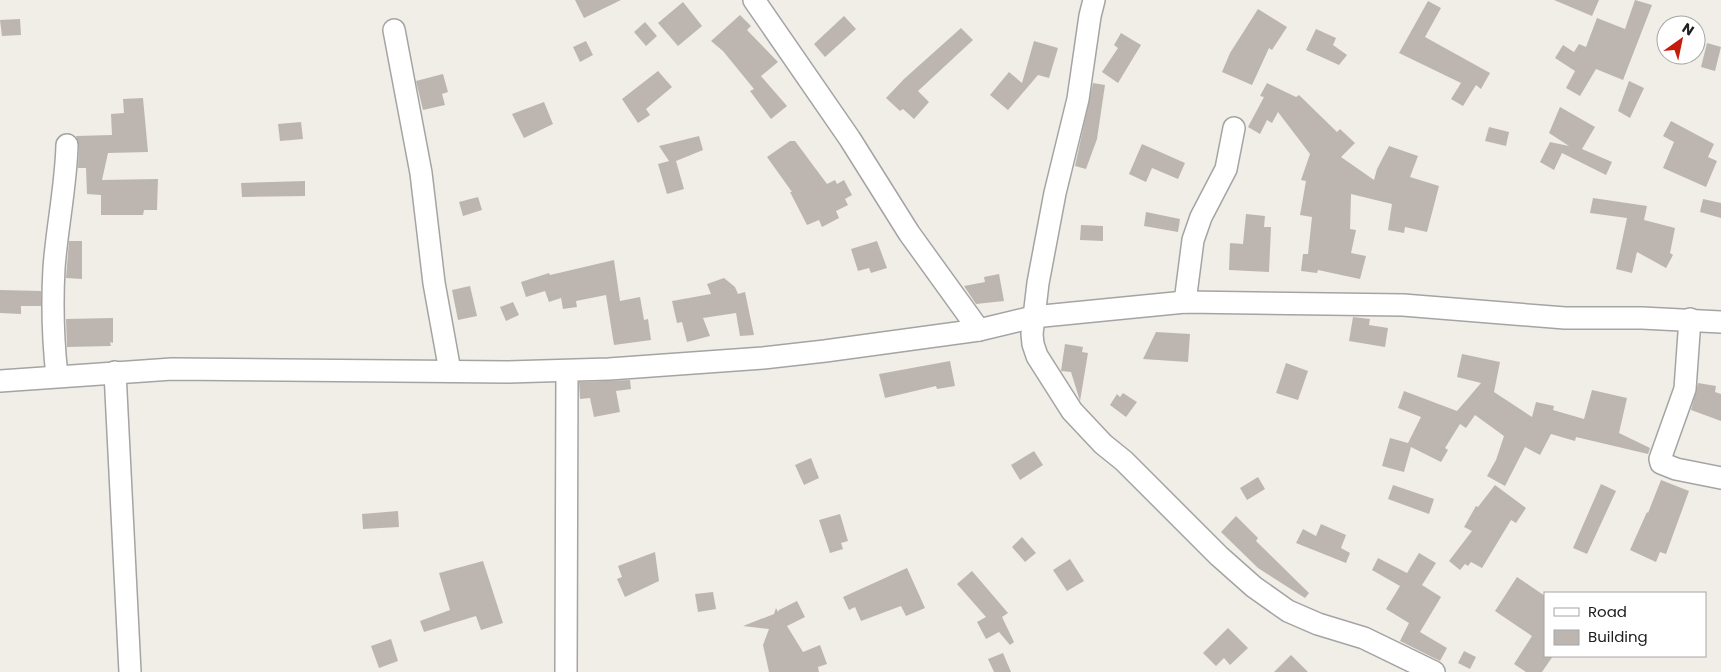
<svg xmlns="http://www.w3.org/2000/svg" width="1721" height="672" font-family="Poppins,sans-serif">
  <style>
    .building { fill: #bdb6b0 }
    .lines { fill: none; stroke-linecap: round; stroke-linejoin: round }
    .minor-casing { stroke: #a4a4a4; stroke-width: 24 }
    .minor { stroke: #fff; stroke-width: 21 }
  </style>
  <rect width="100%" height="100%" fill="#f0eee7"/>
  <g class="building">
    <polygon points="575,0 621,0 584,18"/>
    <polygon points="1554,0 1599,0 1592,16"/>
    <polygon points="1635,0 1652,5 1623,80 1596,69 1580,96 1566,88 1575,71 1555,58 1563,45 1574,52 1579,44 1586,47 1597,18 1625,29"/>
    <polygon points="1428,1 1441,8 1425,37 1490,73 1481,89 1476,85 1463,106 1451,99 1461,83 1399,53"/>
    <polygon points="683,2 702,26 678,46 658,23"/>
    <polygon points="1258,9 1287,27 1272,50 1269,48 1252,85 1222,72 1230,53"/>
    <polygon points="740,15 751,26 747,30 778,62 761,76 787,106 771,119 750,91 754,89 723,51 711,41"/>
    <polygon points="844,16 856,29 825,57 814,44"/>
    <polygon points="20,19 21,35 2,36 0,20"/>
    <polygon points="645,22 657,36 646,46 634,32"/>
    <polygon points="961,28 973,40 918,91 929,102 914,119 903,109 900,111 886,98 904,79"/>
    <polygon points="1316,29 1336,38 1333,45 1347,55 1339,65 1306,50"/>
    <polygon points="1121,33 1141,45 1118,83 1102,72 1118,48 1114,45"/>
    <polygon points="586,41 593,55 580,62 573,47"/>
    <polygon points="1034,41 1058,48 1049,78 1038,75 1008,110 990,95 1009,72 1022,83"/>
    <polygon points="1707,43 1721,47 1715,71 1701,67"/>
    <polygon points="658,71 672,87 646,109 650,115 638,123 622,99"/>
    <polygon points="443,74 448,92 442,94 445,105 423,110 416,81"/>
    <polygon points="1629,81 1644,88 1630,118 1618,111"/>
    <polygon points="1093,83 1105,85 1097,139 1086,169 1075,166"/>
    <polygon points="1267,83 1296,97 1299,95 1337,132 1340,129 1355,143 1341,157 1374,180 1377,169 1389,146 1418,156 1410,177 1439,186 1427,232 1405,227 1404,233 1388,230 1392,204 1351,194 1350,229 1356,230 1351,253 1366,256 1360,279 1318,270 1317,273 1301,271 1303,254 1308,254 1312,217 1300,215 1306,181 1301,180 1310,154 1278,112 1272,123 1267,120 1260,134 1248,127 1264,97 1260,96"/>
    <polygon points="143,98 148,152 108,153 102,180 158,179 157,210 144,210 143,215 101,215 101,195 87,194 86,168 78,168 79,145 76,136 112,135 111,114 124,113 123,99"/>
    <polygon points="544,102 553,124 524,138 512,114"/>
    <polygon points="1560,107 1595,127 1582,149 1612,162 1606,175 1562,153 1554,170 1540,162 1550,142 1569,146 1549,133"/>
    <polygon points="1671,121 1714,144 1708,157 1717,161 1706,187 1663,168 1674,142 1663,136"/>
    <polygon points="301,122 303,139 280,141 278,124"/>
    <polygon points="1489,127 1509,132 1506,146 1485,141"/>
    <polygon points="699,136 703,150 676,161 684,189 667,194 658,164 669,161 659,146"/>
    <polygon points="790,141 795,141 827,184 835,180 837,184 844,180 852,195 845,199 848,205 836,211 839,218 822,227 819,220 807,225 790,192 792,192 767,157"/>
    <polygon points="1142,144 1185,163 1178,179 1152,168 1146,182 1129,174"/>
    <polygon points="305,181 305,196 242,197 241,183"/>
    <polygon points="478,197 482,210 463,216 459,202"/>
    <polygon points="1593,198 1647,206 1644,220 1675,228 1670,253 1673,255 1666,268 1637,252 1632,273 1616,269 1627,218 1590,213"/>
    <polygon points="1703,199 1721,203 1721,218 1700,212"/>
    <polygon points="1146,212 1180,219 1178,232 1144,226"/>
    <polygon points="1246,214 1265,216 1264,227 1271,227 1269,272 1229,270 1230,243 1243,244"/>
    <polygon points="1081,225 1103,226 1103,241 1080,240"/>
    <polygon points="69,241 82,241 82,279 66,278"/>
    <polygon points="877,241 887,268 871,273 869,268 858,271 851,249"/>
    <polygon points="614,260 620,301 640,297 644,320 648,319 651,340 614,345 606,295 576,301 577,307 563,309 561,298 549,302 545,291 526,297 521,282 549,273 550,275"/>
    <polygon points="999,274 1004,301 976,304 964,286 985,282 984,277"/>
    <polygon points="724,278 735,287 738,294 745,292 754,335 740,336 736,313 703,318 710,336 687,342 682,322 677,323 672,301 711,294 707,284"/>
    <polygon points="470,286 477,316 458,320 452,290"/>
    <polygon points="0,290 41,291 41,306 21,306 21,314 0,313"/>
    <polygon points="513,302 519,315 506,321 500,307"/>
    <polygon points="1353,317 1370,319 1369,325 1388,328 1385,347 1349,341"/>
    <polygon points="113,318 113,343 110,342 111,346 67,347 66,319"/>
    <polygon points="1156,332 1190,334 1188,362 1143,359"/>
    <polygon points="1065,344 1083,347 1082,352 1088,353 1080,401 1071,372 1061,371"/>
    <polygon points="1462,354 1500,362 1494,392 1532,417 1536,402 1554,406 1553,410 1584,419 1592,390 1627,398 1619,433 1650,448 1648,454 1576,437 1575,441 1551,434 1540,455 1525,447 1505,486 1487,476 1496,460 1504,436 1475,415 1466,428 1460,424 1445,448 1448,450 1441,462 1411,447 1404,472 1382,466 1390,438 1408,443 1421,417 1398,408 1404,391 1457,411 1481,383 1457,377"/>
    <polygon points="950,361 955,386 937,389 936,386 885,398 879,374"/>
    <polygon points="1286,363 1308,371 1298,400 1276,393"/>
    <polygon points="630,380 631,389 616,391 620,412 594,417 590,398 580,399 579,382"/>
    <polygon points="1698,383 1716,386 1715,392 1721,394 1721,421 1691,410"/>
    <polygon points="1123,393 1137,402 1126,417 1110,405 1117,394 1120,397"/>
    <polygon points="1034,451 1043,465 1020,480 1011,465"/>
    <polygon points="811,458 819,478 804,485 795,465"/>
    <polygon points="1258,477 1265,489 1247,500 1240,488"/>
    <polygon points="1661,480 1689,491 1666,554 1660,552 1656,562 1630,550 1647,512 1648,513"/>
    <polygon points="1601,484 1616,491 1587,554 1573,548"/>
    <polygon points="1393,485 1434,499 1429,514 1388,499"/>
    <polygon points="1495,485 1526,508 1516,523 1511,520 1482,568 1471,562 1468,566 1465,564 1460,570 1449,561 1472,531 1464,527 1476,506 1478,507"/>
    <polygon points="398,511 399,527 363,529 362,514"/>
    <polygon points="840,514 848,541 841,543 843,549 830,553 819,520"/>
    <polygon points="1236,516 1258,538 1256,541 1309,593 1305,598 1258,568 1221,532"/>
    <polygon points="1321,524 1346,535 1341,548 1350,553 1346,563 1296,543 1303,529 1316,536"/>
    <polygon points="1022,537 1036,553 1025,562 1012,547"/>
    <polygon points="655,552 659,581 625,597 617,579 622,577 618,566"/>
    <polygon points="1419,553 1436,563 1422,585 1441,597 1420,632 1447,648 1440,661 1400,641 1409,623 1386,609 1400,586 1372,570 1378,558 1407,573"/>
    <polygon points="1070,559 1084,581 1067,591 1053,570"/>
    <polygon points="483,561 503,623 481,630 476,616 424,632 420,621 450,610 439,573"/>
    <polygon points="907,568 925,608 906,616 901,606 861,621 855,607 849,610 843,597"/>
    <polygon points="972,571 1008,613 1002,617 1014,642 1010,645 999,632 986,639 977,622 986,617 957,584"/>
    <polygon points="1517,577 1545,596 1545,656 1553,656 1542,672 1526,672 1514,664 1532,636 1495,611"/>
    <polygon points="713,592 716,609 698,612 695,594"/>
    <polygon points="797,601 805,617 787,626 803,652 820,645 827,664 818,667 819,672 769,672 763,645 769,629 743,626 774,614 776,608 778,612 779,610"/>
    <polygon points="1228,628 1248,648 1230,665 1224,658 1216,666 1203,653"/>
    <polygon points="391,639 398,661 379,668 371,646"/>
    <polygon points="1464,651 1476,657 1470,669 1458,663"/>
    <polygon points="1003,653 1011,672 994,672 988,659"/>
    <polygon points="1291,655 1308,672 1274,672"/>
  </g>
  <g class="lines">
    <defs>
      <g id="minor">
        <polyline points="754,0 850,139 909,233 979,330"/>
        <polyline points="1094,0 1090,16 1078,99 1055,193 1038,283 1032,334 1033,344 1037,356 1072,411 1103,444 1124,461 1219,556 1254,587 1288,611 1318,624 1364,638 1434,672"/>
        <polyline points="394,30 421,173 434,283 450,371"/>
        <polyline points="1185,302 1193,240 1201,217 1226,169 1234,128"/>
        <polyline points="1690,319 1685,389 1660,459 1661,463 1676,469 1721,478"/>
        <polyline points="115,372 130,672"/>
        <path d="M57 376C53 340 52 304 54 268 57 227 66 186 67 145"/>
        <polyline points="0,381 172,369 508,372 609,369 763,358 825,351 979,330 1033,317 1185,302 1403,305 1565,318 1642,318 1721,322"/>
        <polyline points="566,672 567,371"/>
      </g>
    </defs>
    <use href="#minor" class="minor-casing"/>
    <use href="#minor" class="minor"/>
  </g>
  <rect x="1544" y="592" width="162" height="65" fill="#ffffff" stroke="#a6a6a6"/>
  <rect x="1554" y="608" width="25" height="8" fill="#ffffff" stroke="#a6a6a6"/>
  <text x="1588" y="617" font-size="15" fill="#202020">Road</text>
  <rect x="1554" y="630" width="25" height="15" fill="#bdb6b0" stroke="#a6a6a6"/>
  <text x="1588" y="642" font-size="15" fill="#202020">Building</text>
  <g transform="translate(1681 40) rotate(33)"><circle r="24" fill="#ffffff" stroke="#a6a6a6"/>
  <path d="M0-4L9 19L0 12L-9 19Z" fill="#c41d0c"/>
  <text y="-8" font-size="14" font-weight="bold" text-anchor="middle" fill="#202020">N</text>
  </g>
</svg>
